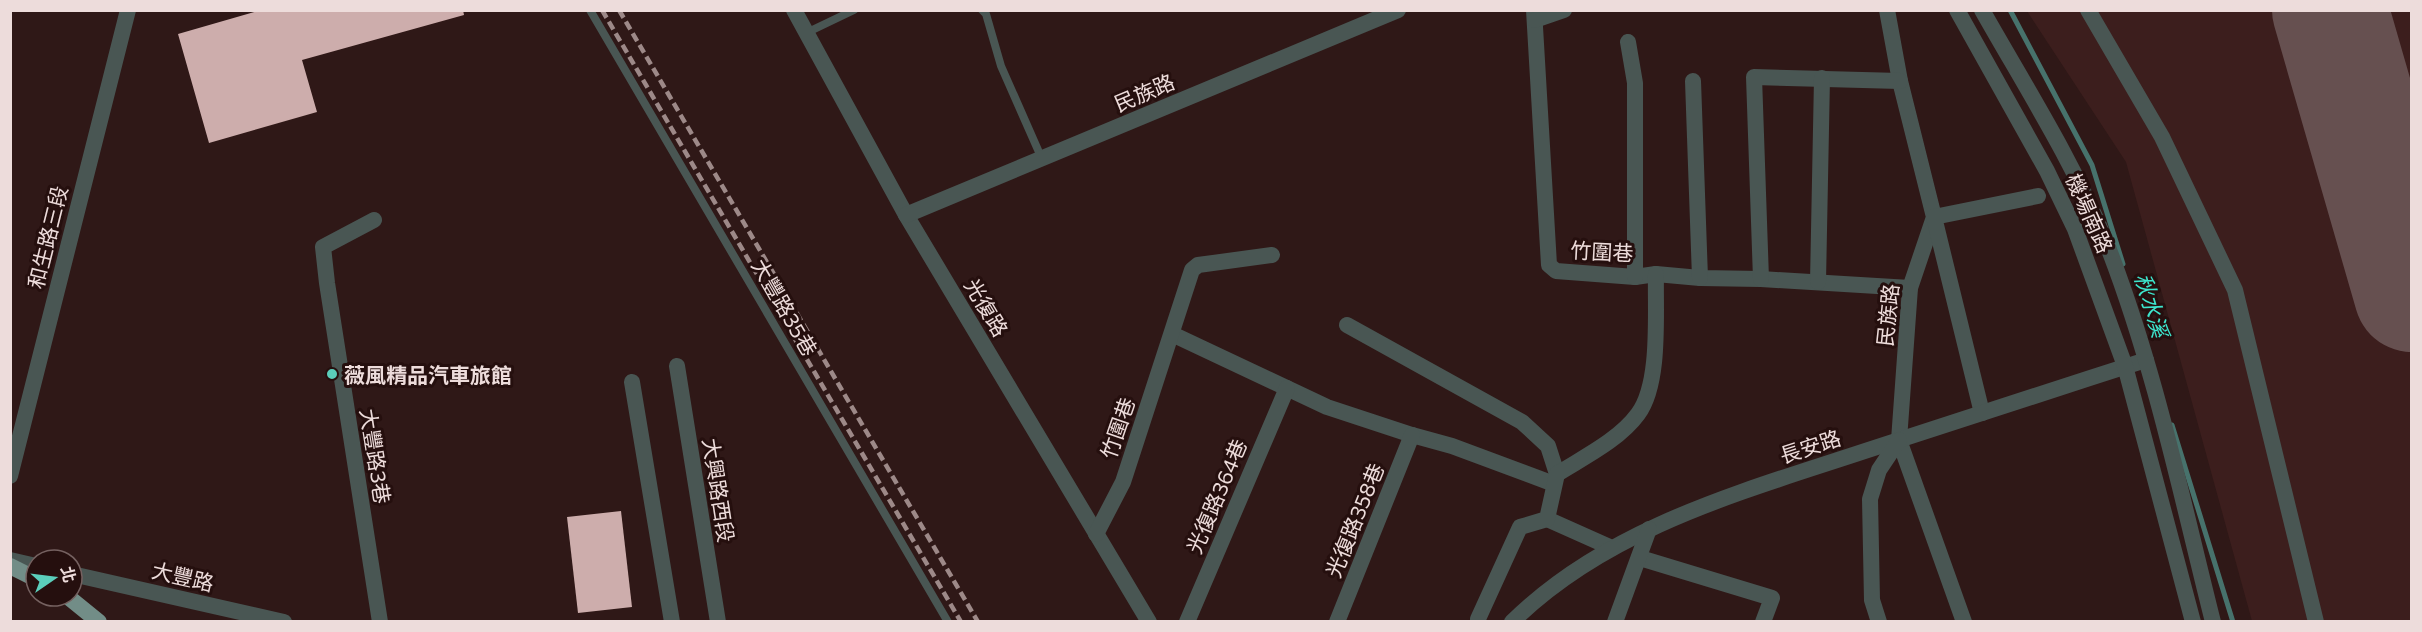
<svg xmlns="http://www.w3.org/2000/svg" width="2422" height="632" font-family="Commissioner,'Noto Sans TC',sans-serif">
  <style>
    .built { fill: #3c1e1d }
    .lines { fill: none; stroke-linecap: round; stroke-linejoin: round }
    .stream { stroke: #47726c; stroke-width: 5 }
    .taxiway { stroke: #665050; stroke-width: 46 }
    .runway { stroke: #665050; stroke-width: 116 }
    .building { fill: #cdadac }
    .service { stroke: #495653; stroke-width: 8 }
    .minor { stroke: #495653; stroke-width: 16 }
    .tertiary { stroke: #495653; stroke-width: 16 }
    .primary { stroke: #728d87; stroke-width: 16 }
    .rail { stroke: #9d8988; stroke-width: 4.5; stroke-dasharray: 9 4.5; stroke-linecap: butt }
    .poi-dot { fill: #5bcebb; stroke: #250f0e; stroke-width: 2 }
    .labels { text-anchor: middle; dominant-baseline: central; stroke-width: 6; stroke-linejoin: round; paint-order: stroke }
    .street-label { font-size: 21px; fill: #eddcdb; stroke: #250f0e }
    .poi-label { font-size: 21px; font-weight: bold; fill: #eddcdb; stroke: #250f0e; text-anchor: start }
    .water-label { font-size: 22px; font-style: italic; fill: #3de5cd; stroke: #250f0e }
  </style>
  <rect width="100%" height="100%" fill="#2f1817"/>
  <polygon class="built" points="2027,11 2411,11 2411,621 2252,621 2126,162"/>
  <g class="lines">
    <g class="stream">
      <polyline points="2010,10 2092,165 2123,264"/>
      <polyline points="2172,425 2233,622"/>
    </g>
    <polyline class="taxiway" points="2357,105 2412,142"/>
    <polyline class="runway" points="2330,10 2412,294"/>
  </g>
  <g class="building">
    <polygon points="261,10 463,10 464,15 302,60 317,112 209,143 178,34"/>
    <polygon points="621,511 632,607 578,613 567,517"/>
  </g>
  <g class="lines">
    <g class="service">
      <polyline points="590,10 948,622"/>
      <polyline points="982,10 986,14 1001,66 1042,159"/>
      <polyline points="806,33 854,10"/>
    </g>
    <g class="minor">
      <polyline points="794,10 906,215 1149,622"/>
      <polyline points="1534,10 1549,265 1556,271 1635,277 1656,274 1700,278 1761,279 1910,288"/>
      <polyline points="1887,10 1900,81 1934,217 1910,288 1899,440 1964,622"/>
      <polyline points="2088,10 2162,137 2235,290 2316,622"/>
      <polyline points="1535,20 1564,10"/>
      <polyline points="1628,42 1635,83 1635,277"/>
      <polyline points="1693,81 1700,278"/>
      <polyline points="906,215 1398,10"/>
      <polyline points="374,220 323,247 327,283 380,622"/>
      <polyline points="1761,279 1754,77 1900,81"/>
      <polyline points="1818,282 1822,78"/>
      <polyline points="1347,325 1522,422 1548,446 1557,474"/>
      <polyline points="1172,334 1327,407 1412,435 1452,446 1554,484"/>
      <polyline points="677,366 718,622"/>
      <polyline points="632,382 672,622"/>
      <polyline points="1982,413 1934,217 2038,196"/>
      <polyline points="10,476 128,10"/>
      <polyline points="1547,519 1612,548"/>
      <polyline points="1096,534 1123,482 1192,270 1198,265 1272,255"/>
      <polyline points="1640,558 1772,598 1763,622"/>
      <polyline points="10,560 36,566"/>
      <polyline points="72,574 284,622"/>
      <path d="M1478 619 1520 527 1547 519 1557 474C1584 457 1619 440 1638 414 1661 383 1655 313 1656 274"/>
      <polyline points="1187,622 1287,388"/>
      <polyline points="1337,622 1412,435"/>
      <path d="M1512 622C1607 528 1741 492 1865 451 1958 421 2052 390 2146 360"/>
      <polyline points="1615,622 1649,529"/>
      <polyline points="1879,622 1872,600 1870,499 1879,470 1899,440"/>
    </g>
    <g class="tertiary">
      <polyline points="1957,10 2047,171 2075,229 2125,366 2193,622"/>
      <path d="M1982 10C2025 86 2073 161 2106 242 2154 364 2181 495 2213 622"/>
    </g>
    <g class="primary">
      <polyline points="10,566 36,579"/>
      <polyline points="67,596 99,622"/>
    </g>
    <g class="rail">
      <polyline points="602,10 961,622"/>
      <polyline points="619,10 978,622"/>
    </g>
  </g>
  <circle class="poi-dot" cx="332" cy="374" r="6"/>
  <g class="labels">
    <g class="street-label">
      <text transform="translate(1144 92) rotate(-23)">民族路</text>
      <text transform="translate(2090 213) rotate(66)">機場南路</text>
      <text transform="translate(47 237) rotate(-76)">和生路三段</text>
      <text transform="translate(1602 251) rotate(3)">竹圍巷</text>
      <text transform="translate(785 307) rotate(60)">大豐路35巷</text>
      <text transform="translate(987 307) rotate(59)">光復路</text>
      <text transform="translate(1887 315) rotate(-84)">民族路</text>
      <text transform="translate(1117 428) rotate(-71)">竹圍巷</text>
      <text transform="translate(1810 446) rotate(-18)">長安路</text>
      <text transform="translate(376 456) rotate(81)">大豐路3巷</text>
      <text transform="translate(719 490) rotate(81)">大興路西段</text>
      <text transform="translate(1216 496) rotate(-67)">光復路364巷</text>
      <text transform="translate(1354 520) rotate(-68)">光復路358巷</text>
      <text transform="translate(183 576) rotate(13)">大豐路</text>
    </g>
    <g class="poi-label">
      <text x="344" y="374">薇風精品汽車旅館</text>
    </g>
    <g class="water-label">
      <text transform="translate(2152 305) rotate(73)">秋水溪</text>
    </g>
  </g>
  <rect width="2422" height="632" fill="none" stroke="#eddcdb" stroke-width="24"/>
  <g transform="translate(54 578) rotate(76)"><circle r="28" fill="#250f0e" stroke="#756160" stroke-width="1.5"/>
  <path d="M0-4.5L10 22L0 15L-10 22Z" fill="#5bcebb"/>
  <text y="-9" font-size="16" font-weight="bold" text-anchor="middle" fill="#eddcdb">北</text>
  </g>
</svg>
